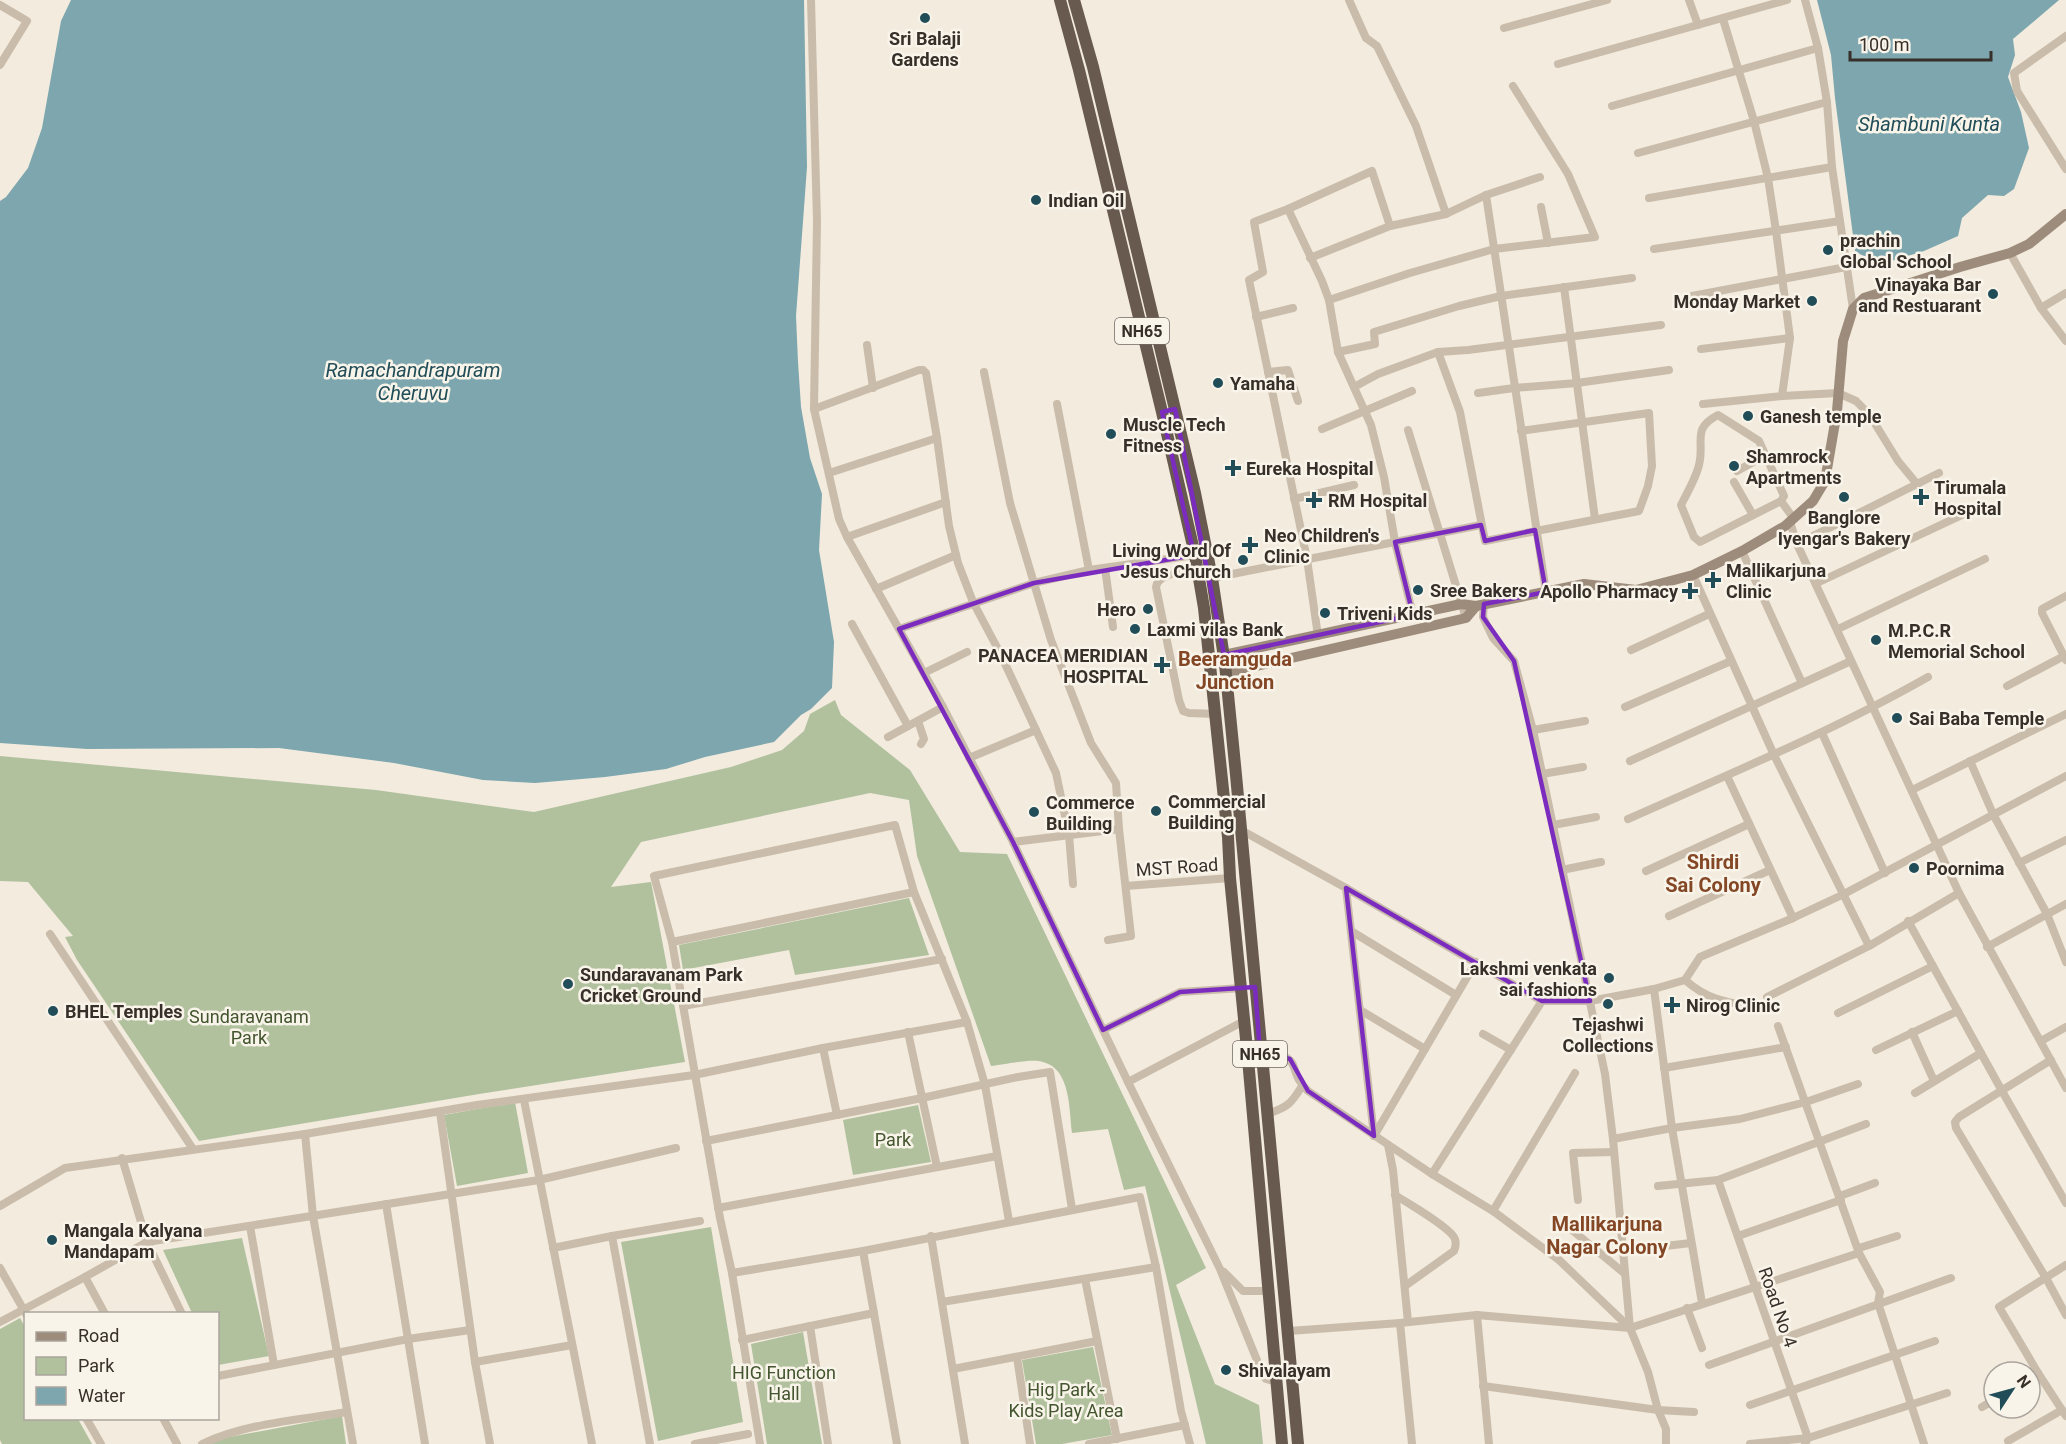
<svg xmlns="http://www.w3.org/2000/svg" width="2066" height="1444" font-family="Roboto,sans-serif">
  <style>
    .green { fill: #b1c19e }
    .water { fill: #7da6ae }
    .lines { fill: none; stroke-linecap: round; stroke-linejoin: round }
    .minor { stroke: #cabcaa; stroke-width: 8 }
    .secondary { stroke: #9d8c7b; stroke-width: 10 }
    .trunk { stroke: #685a4e; stroke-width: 12 }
    .marked { fill: none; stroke: #7b2cbf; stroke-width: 4.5; stroke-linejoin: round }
    .poi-dot { fill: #204d58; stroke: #f9f4ea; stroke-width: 2 }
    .labels { text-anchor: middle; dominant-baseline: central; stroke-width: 5; stroke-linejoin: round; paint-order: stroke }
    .shield { fill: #f9f4ea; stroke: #716a63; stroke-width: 1.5 }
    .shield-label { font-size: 16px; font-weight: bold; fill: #372f29 }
    .poi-label { font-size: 18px; font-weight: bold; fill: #372f29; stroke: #f9f4ea; text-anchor: start }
    .street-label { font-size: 18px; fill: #372f29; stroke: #f9f4ea }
    .park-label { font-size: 18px; fill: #42552e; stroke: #f9f4ea }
    .water-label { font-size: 20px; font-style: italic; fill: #204d58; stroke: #f9f4ea }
    .neighbourhood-label { font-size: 20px; font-weight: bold; fill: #844725; stroke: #f9f4ea }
  </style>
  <rect width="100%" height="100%" fill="#f2ebde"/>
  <g class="green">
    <path d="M835 700 841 715 910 770 960 852 1007 854 1206 1268 1176 1285 1215 1384 1259 1405 1263 1444H1206L1145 1186 1124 1190 1108 1129 1072 1133C1069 1110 1071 1069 1043 1062 1032 1058 1004 1065 991 1066L917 856 909 800 870 793 641 842 611 887 651 882 685 1062 479 1094 199 1141 77 960 65 937 73 936 28 882 0 881V756L376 790 534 812 731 767 782 750 804 731 810 714Z"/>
    <polygon points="909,898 929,955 795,975 789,950 683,970 679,945"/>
    <polygon points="515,1102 528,1173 457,1186 444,1115"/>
    <polygon points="918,1105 931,1162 853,1175 843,1120"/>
    <polygon points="711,1227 743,1422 658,1441 621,1242"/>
    <polygon points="242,1238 269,1356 218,1365 218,1314 192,1313 163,1250"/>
    <polygon points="20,1318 25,1327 26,1418 78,1419 92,1444 2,1444 0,1440 0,1329"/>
    <polygon points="803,1332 822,1444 767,1444 751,1344"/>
    <polygon points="1093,1347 1112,1435 1062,1444 1036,1444 1022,1360"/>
    <polygon points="342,1416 346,1444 209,1444 224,1438"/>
  </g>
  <g class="water">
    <polygon points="71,0 804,0 807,167 796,316 798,362 801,407 810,458 822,494 819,550 834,642 832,688 811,709 801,715 774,742 705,757 666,769 605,777 535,783 483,780 394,763 279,748 87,749 0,743 0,201 6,197 28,168 42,128 61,21"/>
    <polygon points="1817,0 2059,0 2013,39 2015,55 2008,77 2021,112 2029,148 2014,189 2004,196 1988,195 1962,218 1958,236 1924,251 1878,265 1855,251 1835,98 1831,55"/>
  </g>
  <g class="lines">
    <g class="minor">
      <polyline points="811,0 817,221 814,409 839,519 847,537 943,707 1013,842 1128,1082 1220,1269 1263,1375 1266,1379 1277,1382"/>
      <polyline points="1349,0 1366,38 1377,46 1416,126 1446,214"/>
      <polyline points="1689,0 1698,25"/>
      <polyline points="1805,0 1818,48 1827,102 1832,167 1853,309"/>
      <polyline points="0,5 27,21 0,65"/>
      <polyline points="1504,28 1607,0"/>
      <polyline points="2066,36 2014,73 2017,91 2066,169"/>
      <polyline points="1558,64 1787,0"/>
      <polyline points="1612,106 1818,48"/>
      <polyline points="1638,153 1827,102"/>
      <polyline points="1486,195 1546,592"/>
      <polyline points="1649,198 1832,167"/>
      <polyline points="1541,207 1548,243"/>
      <polyline points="1288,209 1322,281 1329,300 1338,352 1371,425 1384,477 1395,542 1413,615"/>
      <polyline points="1654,249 1840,221"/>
      <polyline points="2010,253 2041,308 2066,341"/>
      <polyline points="1310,258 1390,226 1446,214 1486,195 1540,177"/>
      <polyline points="1564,287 1595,519"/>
      <polyline points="1692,296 1846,267"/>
      <polyline points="1329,300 1410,273 1494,249 1595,237 1568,174 1513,86"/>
      <polyline points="2041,308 2066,293"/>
      <polyline points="1256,317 1293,308"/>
      <polyline points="867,345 873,388"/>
      <polyline points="1701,349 1790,338"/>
      <polyline points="1338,352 1375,344 1374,332 1459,306 1501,296 1632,278"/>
      <polyline points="1438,352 1468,350 1661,325"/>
      <polyline points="984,372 1010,503 1051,640 1091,743 1116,783 1119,829 1131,936 1108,940"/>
      <polyline points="1268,372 1288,370 1298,401"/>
      <polyline points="1354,387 1378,374 1438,352 1460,412 1485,541 1639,511 1648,486 1652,466 1649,413 1521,431"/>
      <polyline points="1478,393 1514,388 1577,383 1669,370"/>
      <polyline points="1782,396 1838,393 1856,401 1869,414 1898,461 1917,484"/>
      <polyline points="1057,404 1089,570"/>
      <polyline points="1703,404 1782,396 1790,338 1776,231 1768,178 1754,121 1723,19"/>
      <polyline points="814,409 919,370 923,370 926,373 937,438 949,526 958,563 973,602 1000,653 1056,773 1069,835 1073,884"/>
      <polyline points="1322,429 1412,391"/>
      <polyline points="1408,430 1466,618"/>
      <polyline points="1737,471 1766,455"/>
      <polyline points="829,473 937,438"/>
      <polyline points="1734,482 1753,515"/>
      <polyline points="1294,499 1354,485"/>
      <path d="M1781 501 1700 542 1694 537 1681 505C1687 493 1696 478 1699 465 1705 441 1691 429 1718 415L1759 441 1784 496 1781 501 1794 519"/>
      <polyline points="1790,522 1797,544 1959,893 2066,1088"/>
      <polyline points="847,537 946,502"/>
      <polyline points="1797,544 1939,473"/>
      <polyline points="1742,551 1802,683"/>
      <polyline points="1105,568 1113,627"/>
      <path d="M1197 568C1184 572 1158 573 1156 587L1179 700 1183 711 1189 713 1216 714"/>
      <polyline points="1693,575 1774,755 1869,946"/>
      <polyline points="1212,578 1481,525"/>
      <polyline points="1817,583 1977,508"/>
      <polyline points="876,589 956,555"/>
      <polyline points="2066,596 2042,609 2042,613 2066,660"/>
      <polyline points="1484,604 1483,617 1493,638 1514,661 1533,730 1605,1074 1613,1139 1630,1328 1648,1372 1658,1410 1666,1429 1666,1444"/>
      <polyline points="852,624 908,726"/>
      <polyline points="899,629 1034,583 1089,570 1195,555"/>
      <polyline points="1838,629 1985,559"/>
      <polyline points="1318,636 1307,559 1249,280 1263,272 1254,222 1288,209 1372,171 1390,226"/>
      <polyline points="1631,650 1709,614"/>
      <polyline points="924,673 967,652"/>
      <polyline points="2007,686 2066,655"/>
      <polyline points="1625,707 1731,661"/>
      <polyline points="918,721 924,739 921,744"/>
      <polyline points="1533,730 1585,721"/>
      <polyline points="1822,733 1885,873"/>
      <polyline points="888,737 943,707"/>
      <polyline points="969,758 1036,730"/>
      <polyline points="1630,761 1851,661"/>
      <polyline points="1970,761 1993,814 2047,914 2066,962"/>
      <polyline points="1542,774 1583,767"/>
      <polyline points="1727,776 1793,918"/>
      <polyline points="1912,790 2066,714"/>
      <path d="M1628 819C1729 774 1831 732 1928 677"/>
      <polyline points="1553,825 1596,817"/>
      <polyline points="1241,830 1346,888 1542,1001 1590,1001 1654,989 1685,980 1700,957 1793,918 1842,895 2066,776"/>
      <polyline points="1013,842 1119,829"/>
      <polyline points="2019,863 2066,840"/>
      <polyline points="1562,870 1601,862"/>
      <polyline points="1646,871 1749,824"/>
      <polyline points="1126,886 1230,878"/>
      <polyline points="1346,888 1374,1136"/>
      <polyline points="1669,916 1770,870"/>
      <polyline points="1908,921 2002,1091 2066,1203"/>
      <polyline points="1351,931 1456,995"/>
      <polyline points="50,934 193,1149"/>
      <polyline points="672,942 914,892"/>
      <polyline points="1987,947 2066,904"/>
      <path d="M1685 980C1708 1000 1725 1002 1755 1007"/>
      <polyline points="1654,989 1672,1128 1702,1303"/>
      <polyline points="1767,997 1869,946 1959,893"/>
      <polyline points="683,1006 942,959"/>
      <polyline points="1360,1010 1425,1049"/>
      <polyline points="1838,1013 1933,966"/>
      <polyline points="1778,1026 1859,1253 1880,1292 1878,1303 1924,1444"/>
      <polyline points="1103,1030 1180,992 1242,988"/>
      <polyline points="908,1032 937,1167"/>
      <polyline points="1912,1032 1934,1081"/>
      <polyline points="1483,1034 1511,1050"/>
      <polyline points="2041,1041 2066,1027"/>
      <polyline points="823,1048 837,1115"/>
      <polyline points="1876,1050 1958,1011"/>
      <path d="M1260 1052C1308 1056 1284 1069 1308 1091L1432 1174 1493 1211 1559 1260 1630 1328"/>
      <polyline points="2051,1060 1959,1117 1955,1122 1956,1128 2046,1278 2066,1315"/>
      <polyline points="1664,1068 1786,1047"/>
      <polyline points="1128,1082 1244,1021"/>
      <polyline points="1915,1093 1981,1053"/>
      <polyline points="524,1100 592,1444"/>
      <polyline points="440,1112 475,1362 490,1444"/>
      <path d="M1267 1114C1288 1107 1291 1104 1302 1086"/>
      <polyline points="305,1134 313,1216 353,1444"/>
      <polyline points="1374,1136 1476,962"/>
      <polyline points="1613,1139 1672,1128 1740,1119 1806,1102 1858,1084"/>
      <polyline points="706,1141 922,1098 1018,1077 1050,1072 1072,1209"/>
      <polyline points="1388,1145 1393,1170 1408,1322"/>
      <polyline points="122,1158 147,1242 182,1314"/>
      <polyline points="1432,1174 1542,1001"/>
      <polyline points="1718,1180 1808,1438 1805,1444"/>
      <polyline points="1658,1186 1718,1180 1866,1124"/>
      <path d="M1395 1195C1409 1204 1446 1225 1454 1237 1457 1242 1456 1246 1454 1251L1405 1286"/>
      <polyline points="1840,1196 1875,1183"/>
      <polyline points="1578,1200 1573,1153 1614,1152"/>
      <polyline points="386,1204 425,1444"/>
      <polyline points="0,1206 65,1168 305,1134 477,1105 694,1075 823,1048 967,1022"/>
      <polyline points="718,1208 997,1156"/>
      <polyline points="1493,1211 1575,1073"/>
      <polyline points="1566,1225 1624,1273"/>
      <polyline points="250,1226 274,1365"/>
      <polyline points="612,1236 650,1444"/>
      <polyline points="931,1236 965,1444"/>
      <polyline points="1738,1236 1841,1200"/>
      <polyline points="553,1248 612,1236 700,1221"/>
      <polyline points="1648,1248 1691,1243"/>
      <polyline points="1859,1248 1897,1236"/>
      <polyline points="863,1251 897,1444"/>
      <polyline points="2066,1265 1999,1307 2038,1373 2066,1416"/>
      <polyline points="0,1268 26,1314"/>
      <polyline points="1224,1272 1243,1291 1269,1291"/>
      <polyline points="732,1273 863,1251 1140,1197 1156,1267 1181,1411 1190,1444"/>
      <polyline points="85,1277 105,1314"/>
      <polyline points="1085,1279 1117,1439"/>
      <polyline points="942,1302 1156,1267"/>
      <polyline points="1687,1308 1702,1348"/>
      <polyline points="1477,1315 1489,1444"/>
      <polyline points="0,1322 85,1277 147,1242 539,1180 676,1148"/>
      <polyline points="1400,1323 1412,1444"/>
      <polyline points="810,1326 828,1444"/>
      <polyline points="1289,1331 1400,1323 1477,1315 1630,1328 1859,1253"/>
      <polyline points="742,1340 874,1313"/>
      <polyline points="1017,1357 1030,1444"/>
      <polyline points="475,1362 572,1345"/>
      <polyline points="1709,1365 1951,1278"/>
      <polyline points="953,1369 1097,1341"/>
      <polyline points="218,1376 408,1339 470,1330"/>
      <polyline points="2030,1378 2038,1373"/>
      <polyline points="1483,1386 1658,1410 1694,1412"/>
      <polyline points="1750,1405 1935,1341"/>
      <polyline points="1982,1407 1994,1400"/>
      <polyline points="86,1418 101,1444"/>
      <polyline points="163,1418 177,1444"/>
      <polyline points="2008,1441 2062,1410"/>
      <path d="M202 1444C246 1423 300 1420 347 1412"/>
      <polyline points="695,1444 748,1434"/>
      <polyline points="760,1444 732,1273 720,1218 672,942 654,876 895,825 914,892 967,1022 985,1085 1009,1221"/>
      <polyline points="1089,1444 1185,1425"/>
      <polyline points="1750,1444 1808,1438 1947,1393"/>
    </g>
    <g class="secondary">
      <polyline points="1224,655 1461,604 1476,606 1584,584 1636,590 1693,575 1742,551 1785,526 1813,501 1825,481 1837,411 1843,341 1853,309 1864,298 1960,267 2010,253 2029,244 2066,214"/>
      <polyline points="1226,673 1466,618 1476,606"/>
    </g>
    <g class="trunk">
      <polyline points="1060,0 1079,70 1162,412 1195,555 1204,608 1228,837 1230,878 1248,1059 1282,1444"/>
      <polyline points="1074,0 1093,67 1195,493 1212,578 1225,664 1236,775 1298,1444"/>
    </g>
  </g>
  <path class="marked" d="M1175 409 1224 655 1413 615 1395 542 1481 525 1485 541 1535 530 1546 592 1484 604 1483 617 1514 661 1590 1001H1542L1346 888 1374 1136 1308 1091 1290 1059 1260 1052 1255 987 1180 992 1103 1030 1013 842 899 629 1034 583 1194 555 1162 412Z"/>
  <g class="poi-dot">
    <circle cx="925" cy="18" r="6"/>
    <circle cx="1036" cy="200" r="6"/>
    <circle cx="1828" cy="250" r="6"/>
    <circle cx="1993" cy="294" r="6"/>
    <circle cx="1812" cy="301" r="6"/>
    <circle cx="1218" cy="383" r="6"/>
    <circle cx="1748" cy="416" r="6"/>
    <circle cx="1111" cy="434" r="6"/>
    <circle cx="1734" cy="466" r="6"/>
    <path d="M1230 459h6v6h6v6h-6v6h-6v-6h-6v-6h6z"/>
    <circle cx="1844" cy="497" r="6"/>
    <path d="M1918 488h6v6h6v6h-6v6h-6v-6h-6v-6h6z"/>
    <path d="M1311 491h6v6h6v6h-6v6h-6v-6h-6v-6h6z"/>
    <path d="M1247 536h6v6h6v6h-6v6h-6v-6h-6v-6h6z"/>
    <circle cx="1243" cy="560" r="6"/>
    <path d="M1710 571h6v6h6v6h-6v6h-6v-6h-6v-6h6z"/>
    <circle cx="1418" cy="590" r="6"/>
    <path d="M1687 582h6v6h6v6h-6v6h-6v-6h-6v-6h6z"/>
    <circle cx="1148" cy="609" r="6"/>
    <circle cx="1325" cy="613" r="6"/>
    <circle cx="1135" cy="629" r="6"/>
    <circle cx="1876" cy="640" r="6"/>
    <path d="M1159 656h6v6h6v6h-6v6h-6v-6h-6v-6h6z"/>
    <circle cx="1897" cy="718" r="6"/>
    <circle cx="1156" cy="811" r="6"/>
    <circle cx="1034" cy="812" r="6"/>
    <circle cx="1914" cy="868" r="6"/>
    <circle cx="1609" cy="978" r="6"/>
    <circle cx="568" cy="984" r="6"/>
    <circle cx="1608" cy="1004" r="6"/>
    <path d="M1669 996h6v6h6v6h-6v6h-6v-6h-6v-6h6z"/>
    <circle cx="53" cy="1011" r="6"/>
    <circle cx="52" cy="1240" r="6"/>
    <circle cx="1226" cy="1370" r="6"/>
  </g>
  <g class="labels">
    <g class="shield">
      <rect x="1115" y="318" width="54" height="26" rx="4.5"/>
      <rect x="1233" y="1041" width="54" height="26" rx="4.5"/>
    </g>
    <g class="shield-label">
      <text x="1142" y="331">NH65</text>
      <text x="1260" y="1054">NH65</text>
    </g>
    <g class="poi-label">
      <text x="925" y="38" text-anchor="middle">Sri Balaji<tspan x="925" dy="21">Gardens</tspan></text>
      <text x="1048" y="200">Indian Oil</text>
      <text x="1840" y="240">prachin<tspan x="1840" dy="21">Global School</tspan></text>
      <text x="1981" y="284" text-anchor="end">Vinayaka Bar<tspan x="1981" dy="21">and Restuarant</tspan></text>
      <text x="1800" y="301" text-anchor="end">Monday Market</text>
      <text x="1230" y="383">Yamaha</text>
      <text x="1760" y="416">Ganesh temple</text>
      <text x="1123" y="424">Muscle Tech<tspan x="1123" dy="21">Fitness</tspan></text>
      <text x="1746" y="456">Shamrock<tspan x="1746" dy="21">Apartments</tspan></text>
      <text x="1246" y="468">Eureka Hospital</text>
      <text x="1934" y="487">Tirumala<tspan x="1934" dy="21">Hospital</tspan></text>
      <text x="1328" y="500">RM Hospital</text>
      <text x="1844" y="517" text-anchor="middle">Banglore<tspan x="1844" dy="21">Iyengar's Bakery</tspan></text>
      <text x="1264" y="535">Neo Children's<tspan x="1264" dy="21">Clinic</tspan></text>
      <text x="1231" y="550" text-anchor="end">Living Word Of<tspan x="1231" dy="21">Jesus Church</tspan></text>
      <text x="1726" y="570">Mallikarjuna<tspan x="1726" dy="21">Clinic</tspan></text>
      <text x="1430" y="590">Sree Bakers</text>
      <text x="1678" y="591" text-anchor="end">Apollo Pharmacy</text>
      <text x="1136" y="609" text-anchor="end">Hero</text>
      <text x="1337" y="613">Triveni Kids</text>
      <text x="1147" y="629">Laxmi vilas Bank</text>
      <text x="1888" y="630">M.P.C.R<tspan x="1888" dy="21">Memorial School</tspan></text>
      <text x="1148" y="655" text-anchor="end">PANACEA MERIDIAN<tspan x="1148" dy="21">HOSPITAL</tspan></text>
      <text x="1909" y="718">Sai Baba Temple</text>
      <text x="1168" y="801">Commercial<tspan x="1168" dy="21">Building</tspan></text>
      <text x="1046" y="802">Commerce<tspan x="1046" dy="21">Building</tspan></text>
      <text x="1926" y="868">Poornima</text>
      <text x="1597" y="968" text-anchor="end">Lakshmi venkata<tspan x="1597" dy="21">sai fashions</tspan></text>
      <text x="580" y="974">Sundaravanam Park<tspan x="580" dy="21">Cricket Ground</tspan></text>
      <text x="1686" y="1005">Nirog Clinic</text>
      <text x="65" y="1011">BHEL Temples</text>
      <text x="1608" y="1024" text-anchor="middle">Tejashwi<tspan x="1608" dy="21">Collections</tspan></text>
      <text x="64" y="1230">Mangala Kalyana<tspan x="64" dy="21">Mandapam</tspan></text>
      <text x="1238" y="1370">Shivalayam</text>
    </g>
    <g class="street-label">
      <text transform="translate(1177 867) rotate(-4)">MST Road</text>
      <text transform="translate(1778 1307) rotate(71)">Road No 4</text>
    </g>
    <g class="park-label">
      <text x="249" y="1016">Sundaravanam<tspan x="249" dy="21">Park</tspan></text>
      <text x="893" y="1139">Park</text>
      <text x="784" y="1372">HIG Function<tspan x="784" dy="21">Hall</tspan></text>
      <text x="1066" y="1389">Hig Park -<tspan x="1066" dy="21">Kids Play Area</tspan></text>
    </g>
    <g class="water-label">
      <text x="1929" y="124">Shambuni Kunta</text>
      <text x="413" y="370">Ramachandrapuram<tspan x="413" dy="23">Cheruvu</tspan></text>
    </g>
    <g class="neighbourhood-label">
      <text x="1235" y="659">Beeramguda<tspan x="1235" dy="23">Junction</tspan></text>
      <text x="1713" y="862">Shirdi<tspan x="1713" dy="23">Sai Colony</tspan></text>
      <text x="1607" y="1224">Mallikarjuna<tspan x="1607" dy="23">Nagar Colony</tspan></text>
    </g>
  </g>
  <rect x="24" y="1312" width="195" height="108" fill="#f9f4ea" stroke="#aba59d" stroke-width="1.5"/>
  <rect x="36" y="1332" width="30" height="9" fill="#9d8c7b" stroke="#aba59d" stroke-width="1.5"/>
  <text x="78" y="1342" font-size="18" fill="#372f29">Road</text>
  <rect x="36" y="1357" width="30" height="18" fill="#b1c19e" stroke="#aba59d" stroke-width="1.5"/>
  <text x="78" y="1372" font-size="18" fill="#372f29">Park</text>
  <rect x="36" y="1387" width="30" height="18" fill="#7da6ae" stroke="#aba59d" stroke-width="1.5"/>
  <text x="78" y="1402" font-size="18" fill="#372f29">Water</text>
  <g transform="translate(2012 1390) rotate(54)"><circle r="28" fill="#f9f4ea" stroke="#aba59d" stroke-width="1.5"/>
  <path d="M0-4.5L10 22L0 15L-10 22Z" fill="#204d58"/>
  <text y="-9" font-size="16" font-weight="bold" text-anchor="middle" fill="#372f29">N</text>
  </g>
  <path d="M1850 51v9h141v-9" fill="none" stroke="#372f29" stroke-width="3"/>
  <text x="1859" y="51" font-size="18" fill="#372f29" stroke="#f9f4ea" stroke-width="4.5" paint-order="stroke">100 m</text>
</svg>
